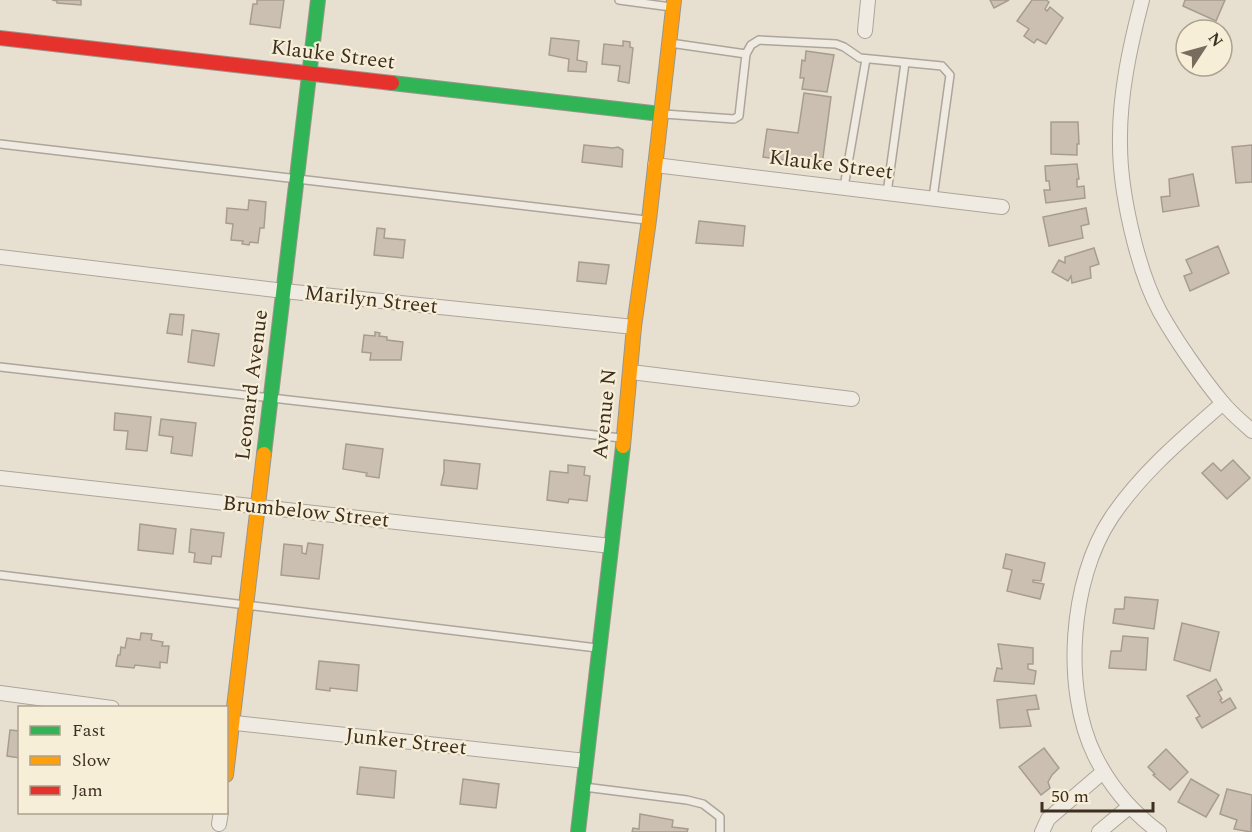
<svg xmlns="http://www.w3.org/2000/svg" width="1252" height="832" font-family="Spectral,serif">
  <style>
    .building { fill: #cbbfb2; stroke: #a89c90; stroke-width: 1.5 }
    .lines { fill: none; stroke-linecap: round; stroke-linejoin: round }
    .lane-casing { stroke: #ada599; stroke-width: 10 }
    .street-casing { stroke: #ada599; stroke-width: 16 }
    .fast-casing { stroke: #9c958a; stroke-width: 16 }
    .slow-casing { stroke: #9c958a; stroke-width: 16 }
    .jam-casing { stroke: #9c958a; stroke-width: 16 }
    .lane { stroke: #efebe3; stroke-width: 7 }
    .street { stroke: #efebe3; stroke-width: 14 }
    .fast { stroke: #30b455; stroke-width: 14 }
    .slow { stroke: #ff9f0a; stroke-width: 14 }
    .jam { stroke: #e5322d; stroke-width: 14 }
    .labels { text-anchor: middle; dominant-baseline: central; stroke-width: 4.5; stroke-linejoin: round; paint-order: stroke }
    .street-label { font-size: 21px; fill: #3d2e20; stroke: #f7eed8 }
  </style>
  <rect width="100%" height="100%" fill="#e7e0d1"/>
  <g class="building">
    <polygon points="52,0 81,0 81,5 57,3 57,1"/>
    <polygon points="257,0 284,0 280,28 250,24 253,4 257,4"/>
    <polygon points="990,0 1009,0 994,8"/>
    <polygon points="1032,0 1046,0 1049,2 1045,9 1047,11 1050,7 1063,18 1046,44 1037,39 1034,43 1024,36 1029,29 1017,21"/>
    <polygon points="1185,0 1225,0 1216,21 1183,6"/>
    <polygon points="551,38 579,41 577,60 587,62 586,72 568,71 569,59 549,55"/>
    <polygon points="623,41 630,42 630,47 633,48 629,83 618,81 620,66 602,64 604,44 623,46"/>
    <polygon points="806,51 834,55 827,92 802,89 804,78 800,78 802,60 805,61"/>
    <polygon points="804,93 831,97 822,165 763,157 767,129 798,133"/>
    <polygon points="1051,122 1078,122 1079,144 1077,144 1077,155 1051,154"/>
    <polygon points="584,145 613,148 618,147 623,150 622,167 582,162"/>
    <polygon points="1252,145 1252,182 1236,183 1232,147"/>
    <polygon points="1077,164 1079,179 1077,179 1077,187 1084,186 1085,198 1046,203 1044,190 1050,190 1049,181 1046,181 1045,166"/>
    <polygon points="1193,174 1199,206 1163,212 1161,197 1170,196 1169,179"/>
    <polygon points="249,200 266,202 264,228 260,228 258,243 250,242 249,245 242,244 243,241 231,240 233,224 226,223 227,208 248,210"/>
    <polygon points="1086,208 1089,224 1081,226 1083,238 1049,246 1043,217"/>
    <polygon points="699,221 745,226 743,246 696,243"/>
    <polygon points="377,228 385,229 384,238 405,240 403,258 374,255"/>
    <polygon points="1218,246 1229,273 1190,291 1184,276 1192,273 1186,260"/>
    <polygon points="1094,248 1099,264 1090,267 1091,278 1072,283 1071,276 1068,281 1052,272 1059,260 1065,263 1065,257"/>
    <polygon points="579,262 609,265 606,284 577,281"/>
    <polygon points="170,314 184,315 182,335 167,333"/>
    <polygon points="192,330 219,334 214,366 188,362"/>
    <polygon points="375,332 380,333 379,336 387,337 387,340 403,342 401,360 370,360 371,353 362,352 364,335 375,336"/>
    <polygon points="115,413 151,417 147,451 126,449 128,431 114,430"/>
    <polygon points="161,419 196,423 192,456 171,453 173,437 159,435"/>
    <polygon points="346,444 383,449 379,478 366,476 367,473 343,469"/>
    <polygon points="444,460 480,464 477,489 441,485 444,472"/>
    <polygon points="1233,460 1250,478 1227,499 1202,473 1213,463 1221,471"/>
    <polygon points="568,465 585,467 584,475 590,476 587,501 569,499 568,503 547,500 550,471 568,473"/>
    <polygon points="140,524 176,529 173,554 138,550"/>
    <polygon points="191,529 224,533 221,557 212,556 211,564 194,562 195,553 189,552"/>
    <polygon points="308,543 323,545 319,579 281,575 284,544 302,546 302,553 306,554"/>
    <polygon points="1006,554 1045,563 1041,581 1033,580 1033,582 1044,584 1040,599 1007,591 1012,570 1003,568"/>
    <polygon points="1125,597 1158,600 1154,629 1113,623 1115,609 1124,609"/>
    <polygon points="1182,623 1219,632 1210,671 1174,660"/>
    <polygon points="141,633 152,634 151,640 163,642 162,646 169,646 167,663 160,662 160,668 135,665 134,668 116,666 118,655 120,655 121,647 125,648 127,638 140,640"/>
    <polygon points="1123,636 1148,638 1146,670 1109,668 1111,651 1121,651"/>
    <polygon points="998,644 1033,648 1033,664 1028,664 1028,669 1036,671 1034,684 994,681 997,668 1002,669"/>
    <polygon points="319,661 359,665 357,691 330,688 330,691 316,689"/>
    <polygon points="1216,679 1222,690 1218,692 1222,699 1220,700 1222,703 1230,698 1236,708 1202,728 1196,718 1200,716 1187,696"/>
    <polygon points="1036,695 1039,709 1027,710 1031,726 1000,728 997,700"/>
    <polygon points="10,730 20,731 20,758 7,756"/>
    <polygon points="1044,748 1059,768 1052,775 1048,782 1050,788 1041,795 1019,767"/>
    <polygon points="1166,749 1188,772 1170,790 1153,775 1155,774 1148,767"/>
    <polygon points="360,767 396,771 394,798 357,794"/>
    <polygon points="463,779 499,784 496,808 460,804"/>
    <polygon points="1191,779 1219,795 1206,817 1178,802"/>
    <polygon points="1227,789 1252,795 1251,832 1234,829 1237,820 1220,814"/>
    <polygon points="640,814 673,820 672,827 688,829 687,832 632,832 633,828 639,829"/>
  </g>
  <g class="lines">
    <defs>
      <g id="lane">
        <polyline points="619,0 671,7"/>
        <polyline points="746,54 751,45 759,40 836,44 844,47 860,58 942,66 950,75 933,198"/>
        <polyline points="664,114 734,119 739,116 746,54 670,43"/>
        <polyline points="0,144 646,220"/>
        <polyline points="844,187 866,59"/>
        <polyline points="887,193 905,63"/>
        <polyline points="0,367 621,438"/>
        <polyline points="0,575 597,648"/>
        <polyline points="584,787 687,800 703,804 720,817 720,832"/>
      </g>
      <g id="street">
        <path d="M1142 0C1130 46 1119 96 1120 144 1120 192 1137 269 1160 312 1175 339 1202 378 1222 402 1231 413 1242 422 1252 431"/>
        <polyline points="865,31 868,0"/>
        <polyline points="655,165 1002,207"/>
        <polyline points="0,257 284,291 634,327"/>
        <polyline points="631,372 852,399"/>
        <polyline points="0,478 611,546"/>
        <polyline points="0,693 112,708"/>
        <polyline points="226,722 586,761"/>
        <polyline points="219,824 221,812"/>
        <polyline points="1042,832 1048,819 1103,772"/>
        <polyline points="1099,832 1129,807"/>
        <path d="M1159 832C1132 812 1110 786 1095 756 1062 689 1070 580 1111 518 1141 473 1183 438 1223 403"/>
      </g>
      <g id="fast">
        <polyline points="392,83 661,114"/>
        <polyline points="264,454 318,0"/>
        <polyline points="578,832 623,446"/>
      </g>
      <g id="slow">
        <polyline points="623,446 634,327 649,220 674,0"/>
        <polyline points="226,775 264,454"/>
      </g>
      <polyline id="jam" points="0,38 392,83"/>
    </defs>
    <use href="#lane" class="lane-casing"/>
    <use href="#street" class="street-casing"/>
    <use href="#fast" class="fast-casing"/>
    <use href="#slow" class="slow-casing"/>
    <use href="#jam" class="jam-casing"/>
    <use href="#lane" class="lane"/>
    <use href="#street" class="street"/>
    <use href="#fast" class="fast"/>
    <use href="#slow" class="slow"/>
    <use href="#jam" class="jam"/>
  </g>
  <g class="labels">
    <g class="street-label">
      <text transform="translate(333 55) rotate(7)">Klauke Street</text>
      <text transform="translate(831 165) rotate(7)">Klauke Street</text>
      <text transform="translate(371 300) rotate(6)">Marilyn Street</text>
      <text transform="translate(252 385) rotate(-83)">Leonard Avenue</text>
      <text transform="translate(605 414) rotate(-84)">Avenue N</text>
      <text transform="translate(306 512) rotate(6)">Brumbelow Street</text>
      <text transform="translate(406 742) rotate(6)">Junker Street</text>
    </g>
  </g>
  <rect x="18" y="706" width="210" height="108" fill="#f7eed8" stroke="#ada18e" stroke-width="1.5"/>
  <rect x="30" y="726" width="30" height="9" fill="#30b455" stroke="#ada18e" stroke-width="1.5"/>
  <text x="72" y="736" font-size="18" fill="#3d2e20">Fast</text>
  <rect x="30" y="756" width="30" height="9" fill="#ff9f0a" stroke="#ada18e" stroke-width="1.5"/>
  <text x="72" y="766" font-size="18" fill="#3d2e20">Slow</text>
  <rect x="30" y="786" width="30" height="9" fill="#e5322d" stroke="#ada18e" stroke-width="1.5"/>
  <text x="72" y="796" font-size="18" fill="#3d2e20">Jam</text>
  <g transform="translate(1204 48) rotate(54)"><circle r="28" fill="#f7eed8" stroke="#ada18e" stroke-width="1.5"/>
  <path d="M0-4.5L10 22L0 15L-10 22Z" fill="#786c5e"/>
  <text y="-9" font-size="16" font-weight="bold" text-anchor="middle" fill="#3d2e20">N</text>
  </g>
  <path d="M1042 802v9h111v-9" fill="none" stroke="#3d2e20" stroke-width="3"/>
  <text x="1051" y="802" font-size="18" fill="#3d2e20" stroke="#f7eed8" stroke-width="4.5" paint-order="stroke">50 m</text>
</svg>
